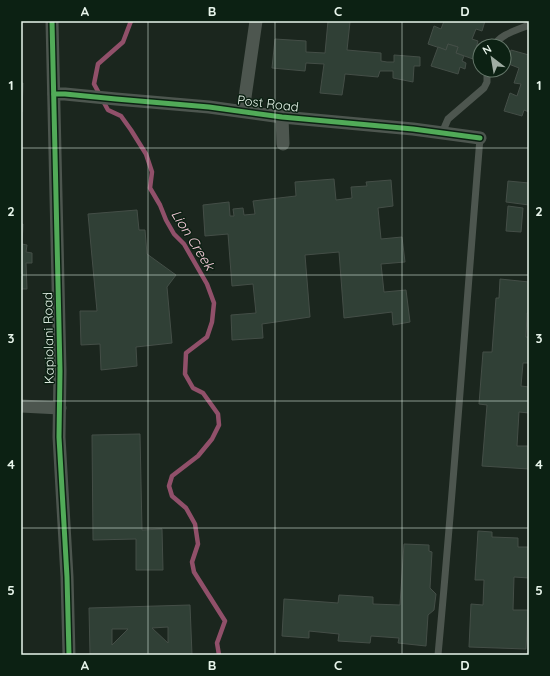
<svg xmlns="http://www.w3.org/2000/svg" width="550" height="676" font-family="Quicksand,sans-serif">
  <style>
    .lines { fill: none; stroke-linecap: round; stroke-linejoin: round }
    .stream { stroke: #91506a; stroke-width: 4.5 }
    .building { fill: #304036; stroke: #444e47; fill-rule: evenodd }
    .service { stroke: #4d564f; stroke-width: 7 }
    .minor { stroke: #4d564f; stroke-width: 13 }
    .cycleway-casing { stroke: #0c2113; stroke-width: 8 }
    .cycleway { stroke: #51ab58; stroke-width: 5 }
    .grid { fill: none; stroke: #e8f5eb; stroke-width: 1; stroke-opacity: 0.55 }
    .labels { text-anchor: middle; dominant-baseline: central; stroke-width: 3; stroke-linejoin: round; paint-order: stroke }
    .street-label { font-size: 13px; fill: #e8f5eb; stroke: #0c2113 }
    .water-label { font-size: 14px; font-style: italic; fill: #fbcfde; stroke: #0c2113 }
    .neatline { fill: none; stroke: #e8f5eb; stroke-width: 1.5 }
    .grid-label { font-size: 13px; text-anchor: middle; font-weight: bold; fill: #e8f5eb }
  </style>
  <rect width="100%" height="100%" fill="#1b261e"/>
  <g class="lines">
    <polyline class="stream" points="131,21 123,42 98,64 94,84 108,110 121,116 131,130 146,154 152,172 150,188 160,205 166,220 174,234 184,244 207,284 214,303 212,322 207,337 186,353 185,374 193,388 203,393 218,414 219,425 212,439 198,456 172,476 169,486 172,496 186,508 195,524 198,544 192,562 194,572 225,621 217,643 219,655"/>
  </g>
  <g class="building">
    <polygon points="328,21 350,22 347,50 381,53 381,61 387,62 394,62 394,55 420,57 420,66 414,66 413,82 393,78 393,71 380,71 378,77 345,74 344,82 342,95 320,93 324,64 306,63 305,71 272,68 275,39 306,41 306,52 325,53"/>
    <polygon points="444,21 485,21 482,31 476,29 472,39 478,41 473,59 456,53 458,47 448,44 446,50 428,44 434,26 441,29"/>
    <polygon points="448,44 458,47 456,53 464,56 462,61 466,63 465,69 460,67 458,74 431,66 438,47 446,50"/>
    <polygon points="511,50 529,55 529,112 524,110 522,116 504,111 510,93 517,96 521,84 514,83 519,68 506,63"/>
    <polygon points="21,83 23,83 22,112 21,112"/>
    <polygon points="334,179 336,200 352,198 351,187 367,186 366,182 391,180 393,206 378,208 381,239 402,237 405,262 381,264 384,292 406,290 410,322 393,325 392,312 344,318 339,252 305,255 310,317 262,324 263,338 232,340 231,315 256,313 253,284 232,286 228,234 205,236 203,205 229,202 230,216 234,216 233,209 243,208 244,215 255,214 253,201 296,196 295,182"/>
    <polygon points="508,181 529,183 529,205 506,202"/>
    <polygon points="508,206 523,208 521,232 506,231"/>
    <polygon points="137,210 139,230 145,230 147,254 176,275 167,287 172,343 136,347 137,366 101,370 100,344 81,345 80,311 97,311 88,214"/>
    <polygon points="21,224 23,224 22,244 27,245 26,252 32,253 32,263 26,263 27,289 21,289"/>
    <polygon points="500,279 529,282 529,313 527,313 526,337 529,337 529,363 523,363 521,386 529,387 529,413 519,412 517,446 529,446 529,469 482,466 487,405 479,404 483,352 492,352 496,298 499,298"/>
    <polygon points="140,434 142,530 162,529 163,570 136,570 136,539 93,540 92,435"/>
    <polygon points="478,531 492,532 492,537 518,538 518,547 529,547 529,578 514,577 513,610 528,610 526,649 469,647 471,604 483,605 484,580 475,580"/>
    <polygon points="404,544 429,545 429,551 432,552 430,588 436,594 434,610 428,615 426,646 398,643 399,638 371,636 370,643 338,641 339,634 309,631 309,638 282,636 284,599 338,603 339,595 373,597 373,604 400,605"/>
    <path d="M190 605 192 655H90L89 608ZM168 627V643L152 628ZM112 629H128L112 645Z"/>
  </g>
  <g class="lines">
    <g class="service">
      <path d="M494 46C500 34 518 30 529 25"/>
      <polyline points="442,133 448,119 484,88 487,82 487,70"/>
      <path d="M438 655C454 483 466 310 480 138"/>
    </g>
    <g class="minor">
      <polyline points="52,21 60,371 59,437 67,577 69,655"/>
      <polyline points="54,94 65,94 116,99 209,107 282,117 413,129 480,138"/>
      <polyline points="243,111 256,21"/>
      <polyline points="282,117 283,144"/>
      <polyline points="21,406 60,408"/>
    </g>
    <defs>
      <g id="cycleway">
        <polyline points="52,21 60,371 59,437 67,577 69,655"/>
        <polyline points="54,94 65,94 116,99 209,107 282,117 413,129 480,138"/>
      </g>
    </defs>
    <use href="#cycleway" class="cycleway-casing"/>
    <use href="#cycleway" class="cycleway"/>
  </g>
  <path class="grid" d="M148 21V655M275 21V655M402 21V655M21 148H529M21 275H529M21 401H529M21 528H529"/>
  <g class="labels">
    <g class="street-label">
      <text transform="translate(268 103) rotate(7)">Post Road</text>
      <text transform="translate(48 338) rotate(-91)">Kapiolani Road</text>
    </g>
    <g class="water-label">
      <text transform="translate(193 240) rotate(58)">Lion Creek</text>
    </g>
  </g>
  <rect width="550" height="676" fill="none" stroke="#0c2113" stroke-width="44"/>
  <g transform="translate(492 58) rotate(329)"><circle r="19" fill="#0c2113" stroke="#647669"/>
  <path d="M0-3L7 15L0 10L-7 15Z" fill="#a0ada3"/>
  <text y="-6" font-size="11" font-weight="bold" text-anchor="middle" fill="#e8f5eb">N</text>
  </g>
  <rect x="22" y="22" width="506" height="632" class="neatline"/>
  <g class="grid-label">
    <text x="85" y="16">A</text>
    <text x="212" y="16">B</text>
    <text x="338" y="16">C</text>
    <text x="465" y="16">D</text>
    <text x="11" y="90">1</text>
    <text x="539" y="90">1</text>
    <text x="11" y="216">2</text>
    <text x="539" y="216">2</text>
    <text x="11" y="343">3</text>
    <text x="539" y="343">3</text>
    <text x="11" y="469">4</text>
    <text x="539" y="469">4</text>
    <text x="11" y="595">5</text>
    <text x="539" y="595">5</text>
    <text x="85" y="670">A</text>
    <text x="212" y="670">B</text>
    <text x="338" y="670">C</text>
    <text x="465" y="670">D</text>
  </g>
</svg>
